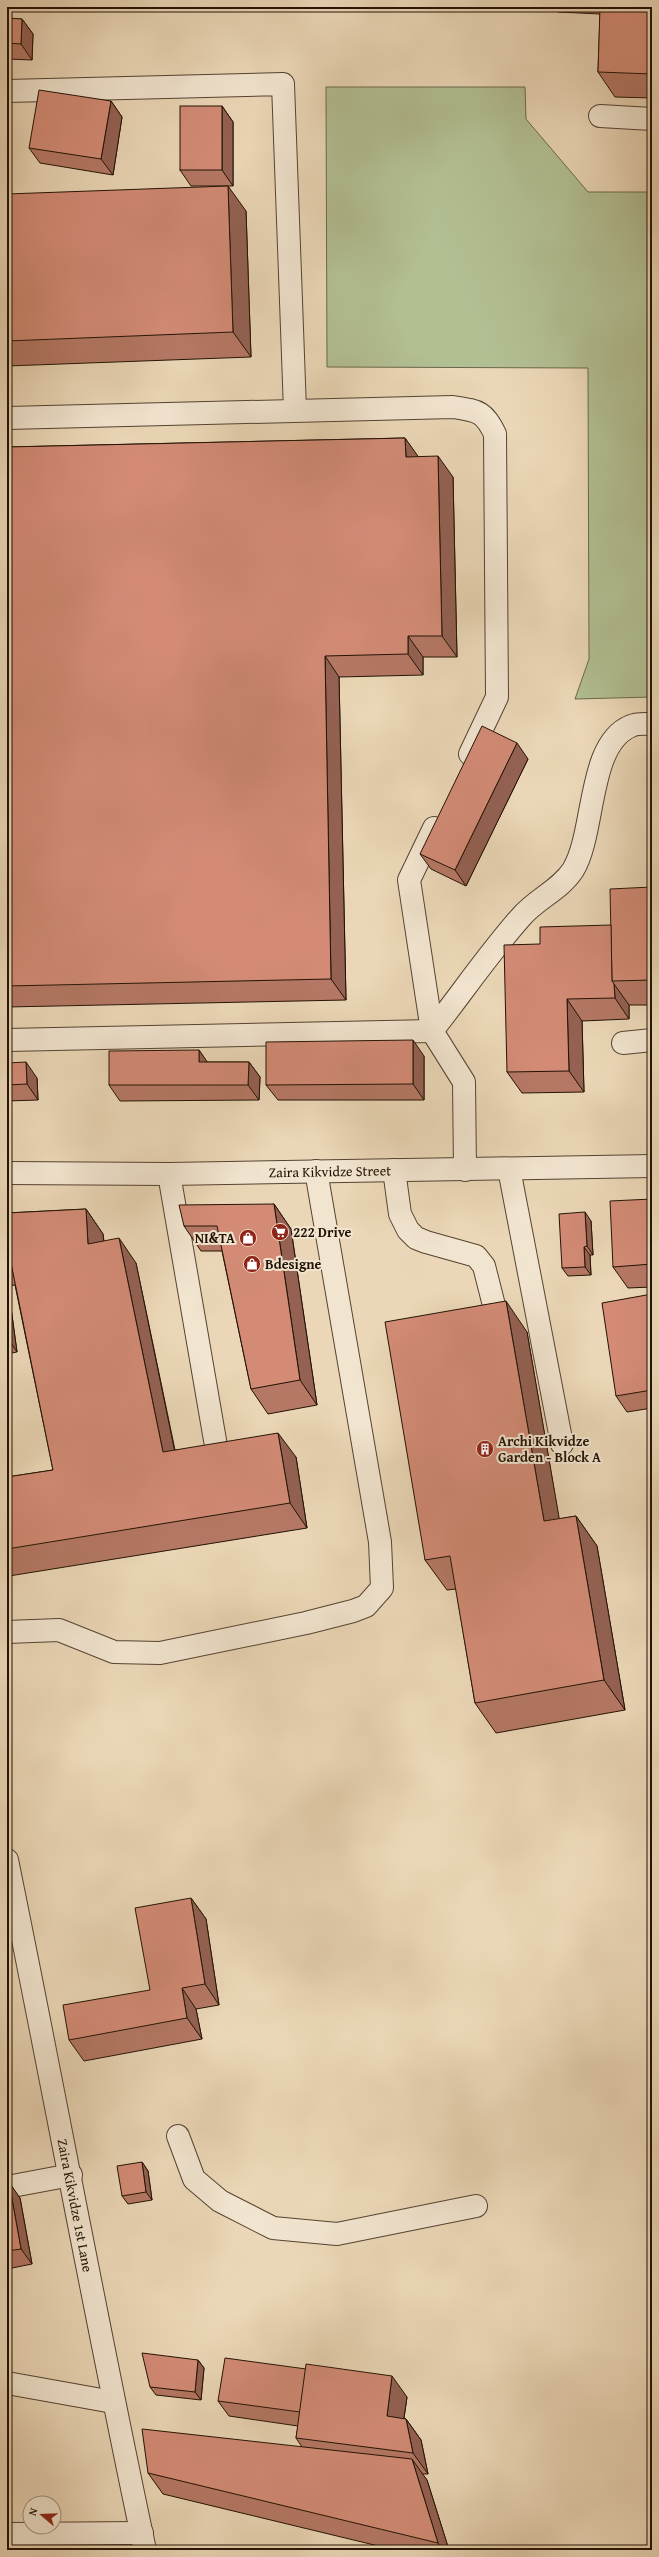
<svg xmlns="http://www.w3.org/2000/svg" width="659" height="2557" font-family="'Gentium Book Plus',serif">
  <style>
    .green { fill: #b2bf93; stroke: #6a684c }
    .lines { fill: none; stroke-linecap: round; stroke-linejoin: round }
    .minor-casing { stroke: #544331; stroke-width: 24 }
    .minor { stroke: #f2e5d0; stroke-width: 22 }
    .wall { fill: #b57865; stroke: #221204 }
    .shaded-wall { fill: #946153; stroke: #221204 }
    .building { fill: #d38b76; stroke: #221204 }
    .labels { text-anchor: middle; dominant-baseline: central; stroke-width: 4; stroke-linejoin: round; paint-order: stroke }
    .street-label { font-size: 14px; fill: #221204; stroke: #f2e5d0 }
    .poi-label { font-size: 14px; font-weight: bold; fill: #221204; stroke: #f2e5d0; text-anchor: start }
  </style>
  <rect width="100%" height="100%" fill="#ebd7b7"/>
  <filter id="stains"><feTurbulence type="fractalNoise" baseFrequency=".005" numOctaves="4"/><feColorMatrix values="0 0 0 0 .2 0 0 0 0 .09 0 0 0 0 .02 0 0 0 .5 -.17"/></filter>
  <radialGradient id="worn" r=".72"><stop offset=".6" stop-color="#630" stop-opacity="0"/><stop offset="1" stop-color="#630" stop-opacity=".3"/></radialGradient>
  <polygon class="green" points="326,87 525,87 526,119 588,192 652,192 652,697 575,699 589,659 588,368 327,367"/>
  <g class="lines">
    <defs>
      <g id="minor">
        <polyline points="7,91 283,84 295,410"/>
        <polyline points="600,116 652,119"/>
        <path d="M7 418 453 407C478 411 484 411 495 434L497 697 470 754"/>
        <polyline points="434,828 409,880 432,1031 464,1082 465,1170"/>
        <path d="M432 1031C462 993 489 953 521 917 536 899 560 890 573 870 596 832 587 744 631 726 637 723 646 724 652 724"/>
        <polyline points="7,1040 432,1031"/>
        <polyline points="623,1043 652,1040"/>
        <polyline points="509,1169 562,1444"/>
        <polyline points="394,1170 400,1214 408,1230 416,1238 426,1242 476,1256 484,1266 501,1333"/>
        <path id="s1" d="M7 1173 169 1174 652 1166"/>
        <polyline points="169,1174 216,1446"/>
        <polyline points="7,1632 59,1630 114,1652 160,1653 306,1623 353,1611 366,1606 382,1588 380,1542 316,1171"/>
        <path id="s2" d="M7 1860C54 2090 96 2321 145 2550"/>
        <polyline points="178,2136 194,2179 220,2201 273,2228 337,2234 476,2206"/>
        <polyline points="7,2187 71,2175"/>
        <polyline points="7,2383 113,2402"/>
        <polyline points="7,2534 142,2533"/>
      </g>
    </defs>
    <use href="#minor" class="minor-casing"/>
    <use href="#minor" class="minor"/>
  </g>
  <g class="wall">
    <polygon points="555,7 652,7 652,98 615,97 598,72 600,14 558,12"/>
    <polygon points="7,18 22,19 33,34 32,60 7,59"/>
    <polygon points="111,101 122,117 113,175 40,163 29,148"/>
    <polygon points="222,106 233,122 233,186 191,186 180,170"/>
    <polygon points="7,194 246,211 251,357 7,366"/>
    <polygon points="405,438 418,457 453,477 457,657 423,657 423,675 339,677 346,1000 7,1007 7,447"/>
    <polygon points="528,759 466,886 431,869 420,854"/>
    <polygon points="652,887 652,1005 629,1005 629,1019 582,1021 584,1092 522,1093 507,1072 540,944 611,925"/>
    <polygon points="199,1050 207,1062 249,1062 260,1077 259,1100 120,1101 109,1085"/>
    <polygon points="424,1056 424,1100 278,1100 266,1085"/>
    <polygon points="7,1063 37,1078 38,1100 7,1101"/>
    <polygon points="652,1199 652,1287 628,1288 613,1267"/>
    <polygon points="274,1204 291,1229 317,1405 268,1414 251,1389 222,1251 201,1251 184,1226"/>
    <polygon points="86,1209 103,1234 104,1241 136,1263 175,1450 296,1457 307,1528 9,1576 7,1573 7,1477 53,1470 15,1285 8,1286 17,1352 7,1354 7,1213"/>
    <polygon points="591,1221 593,1255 590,1255 591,1275 568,1276 562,1268"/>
    <polygon points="652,1294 652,1408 627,1412 616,1396"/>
    <polygon points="527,1332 559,1519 576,1516 597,1546 625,1710 496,1733 475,1703 456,1589 447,1590 425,1560"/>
    <polygon points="191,1898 206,1919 219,2005 196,2009 202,2039 84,2061 69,2040 150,1990"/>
    <polygon points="142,2162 148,2171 152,2200 128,2204 122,2196"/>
    <polygon points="7,2183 20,2198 32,2264 7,2269"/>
    <polygon points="198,2360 204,2368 201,2400 156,2395 150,2387"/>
    <polygon points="407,2397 404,2418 406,2419 421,2440 428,2474 422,2474 427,2480 449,2550 395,2550 163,2494 148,2473 302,2447 296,2438 298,2426 229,2416 218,2401"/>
  </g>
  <g class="shaded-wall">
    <polygon points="597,7 602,7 602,14"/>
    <polygon points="22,19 33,34 32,60 21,44"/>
    <polygon points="111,101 122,117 113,175 101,159"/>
    <polygon points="222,106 233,122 233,186 222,170"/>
    <polygon points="228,186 246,211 251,357 233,332"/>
    <polygon points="405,438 420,459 406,457"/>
    <polygon points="438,456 453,477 457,657 442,636"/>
    <polygon points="408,636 423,657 423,675 408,654"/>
    <polygon points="325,656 339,677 346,1000 331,979"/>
    <polygon points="517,743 528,759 466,886 455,870"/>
    <polygon points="614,984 629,1005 629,1019 615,998"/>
    <polygon points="567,999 582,1021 584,1092 569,1071"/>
    <polygon points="413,1040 424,1056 424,1100 413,1084"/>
    <polygon points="199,1050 210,1066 199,1062"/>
    <polygon points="26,1062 37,1078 38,1100 27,1084"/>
    <polygon points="249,1062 260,1077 259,1100 248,1085"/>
    <polygon points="274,1204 291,1229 317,1405 300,1380"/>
    <polygon points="86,1209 103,1234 106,1269 88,1244"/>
    <polygon points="585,1212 591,1221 593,1255 587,1246"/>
    <polygon points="119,1238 136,1263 180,1477 163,1452"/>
    <polygon points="584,1247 590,1255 591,1275 585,1267"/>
    <polygon points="7,1284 8,1286 17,1352 7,1337"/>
    <polygon points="506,1301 527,1332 565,1552 544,1521"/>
    <polygon points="278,1433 296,1457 307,1528 290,1503"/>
    <polygon points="576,1516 597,1546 625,1710 604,1680"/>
    <polygon points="191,1898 206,1919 219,2005 205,1984"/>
    <polygon points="182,1988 196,2009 202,2039 187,2018"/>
    <polygon points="142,2162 148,2171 152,2200 146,2192"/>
    <polygon points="9,2182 20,2198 32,2264 21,2249"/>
    <polygon points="198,2360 204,2368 201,2400 195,2392"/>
    <polygon points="392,2376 407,2397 401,2438 387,2416"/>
    <polygon points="406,2419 421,2440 428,2474 413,2453"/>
    <polygon points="412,2459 427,2480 449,2550 443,2550 438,2543"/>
  </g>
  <g class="building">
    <polygon points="600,7 652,7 652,74 598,72"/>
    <polygon points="7,18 22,19 21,44 7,43"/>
    <polygon points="39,90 111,101 101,159 29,148"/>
    <rect x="180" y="106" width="42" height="64"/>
    <polygon points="228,186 233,332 7,341 7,194"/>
    <polygon points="405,438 406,457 438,456 442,636 408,636 408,654 325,656 331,979 7,986 7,447"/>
    <polygon points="482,726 517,743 455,870 420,854"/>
    <polygon points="652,887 652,980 612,981 610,889"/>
    <polygon points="611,925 612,981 614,984 615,998 567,999 569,1071 507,1072 504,945 540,944 540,927"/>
    <polygon points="413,1040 413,1084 266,1085 266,1042"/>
    <polygon points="199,1050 199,1062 249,1062 248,1085 109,1085 109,1051"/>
    <polygon points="26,1062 27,1084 7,1085 7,1063"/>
    <polygon points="652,1199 652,1264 613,1267 610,1201"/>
    <polygon points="274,1204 300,1380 251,1389 217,1226 184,1226 179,1205"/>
    <polygon points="86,1209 88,1244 119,1238 163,1452 278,1433 290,1503 7,1549 7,1477 53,1470 10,1258 7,1258 7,1213"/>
    <polygon points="585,1212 587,1246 584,1247 585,1267 562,1268 559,1214"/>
    <polygon points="652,1294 652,1390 616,1396 602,1303"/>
    <polygon points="506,1301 544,1521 576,1516 604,1680 475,1703 450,1556 425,1560 385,1322"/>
    <polygon points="191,1898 205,1984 182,1988 187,2018 69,2040 63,2005 150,1990 135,1908"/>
    <polygon points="142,2162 146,2192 122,2196 117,2166"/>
    <polygon points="9,2182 21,2249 7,2251 7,2183"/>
    <polygon points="142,2353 198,2360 195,2392 150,2387"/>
    <polygon points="225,2358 306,2369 300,2412 218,2401"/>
    <polygon points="306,2364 392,2376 387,2416 406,2419 413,2453 296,2438"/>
    <polygon points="142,2429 412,2459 438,2543 148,2473"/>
    <polygon points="29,2547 82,2550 29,2550"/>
  </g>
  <defs>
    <symbol id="supermarket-disc" viewBox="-11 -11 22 22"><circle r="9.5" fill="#8f2418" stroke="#f2e5d0"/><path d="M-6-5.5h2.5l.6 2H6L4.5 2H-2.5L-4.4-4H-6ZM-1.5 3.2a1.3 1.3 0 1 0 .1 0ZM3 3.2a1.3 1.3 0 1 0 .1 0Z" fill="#fff"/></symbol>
    <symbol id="shop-disc" viewBox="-11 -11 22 22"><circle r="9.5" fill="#8f2418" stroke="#f2e5d0"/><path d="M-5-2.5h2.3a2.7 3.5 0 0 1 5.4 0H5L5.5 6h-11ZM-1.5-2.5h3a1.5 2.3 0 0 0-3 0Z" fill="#fff"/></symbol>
    <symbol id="building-disc" viewBox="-11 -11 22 22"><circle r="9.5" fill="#8f2418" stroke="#f2e5d0"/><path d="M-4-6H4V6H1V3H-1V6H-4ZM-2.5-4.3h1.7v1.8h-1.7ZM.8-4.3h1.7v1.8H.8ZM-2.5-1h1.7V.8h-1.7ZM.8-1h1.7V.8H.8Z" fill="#fff"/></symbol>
  </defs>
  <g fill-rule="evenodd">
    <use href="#supermarket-disc" x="270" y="1222" width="20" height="20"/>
    <use href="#shop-disc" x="238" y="1228" width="20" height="20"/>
    <use href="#shop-disc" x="242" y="1254" width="20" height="20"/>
    <use href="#building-disc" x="475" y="1439" width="20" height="20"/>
  </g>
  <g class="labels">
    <g class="street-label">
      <text stroke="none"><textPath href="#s1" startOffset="323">Zaira Kikvidze Street</textPath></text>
      <text stroke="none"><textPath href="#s2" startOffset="352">Zaira Kikvidze 1st Lane</textPath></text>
    </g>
    <g class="poi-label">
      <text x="293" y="1232">222 Drive</text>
      <text x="235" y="1238" text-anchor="end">NI&amp;TA</text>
      <text x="265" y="1264">Bdesigne</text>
      <text x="498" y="1441">Archi Kikvidze<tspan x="498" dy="16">Garden - Block A</tspan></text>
    </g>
  </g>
  <rect width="659" height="2557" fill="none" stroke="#ebd7b7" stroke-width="24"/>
  <rect x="8" y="8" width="643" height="2541" fill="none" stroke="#221204" stroke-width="2"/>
  <rect x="12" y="12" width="635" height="2533" fill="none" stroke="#221204"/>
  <g transform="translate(42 2515) rotate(289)"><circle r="19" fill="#f2e5d0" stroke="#9f917e"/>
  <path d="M0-3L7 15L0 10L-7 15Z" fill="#8f2418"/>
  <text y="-6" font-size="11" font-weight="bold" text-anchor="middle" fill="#221204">N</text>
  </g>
  <rect width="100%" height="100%" filter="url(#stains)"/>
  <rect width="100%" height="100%" fill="url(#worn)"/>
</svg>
